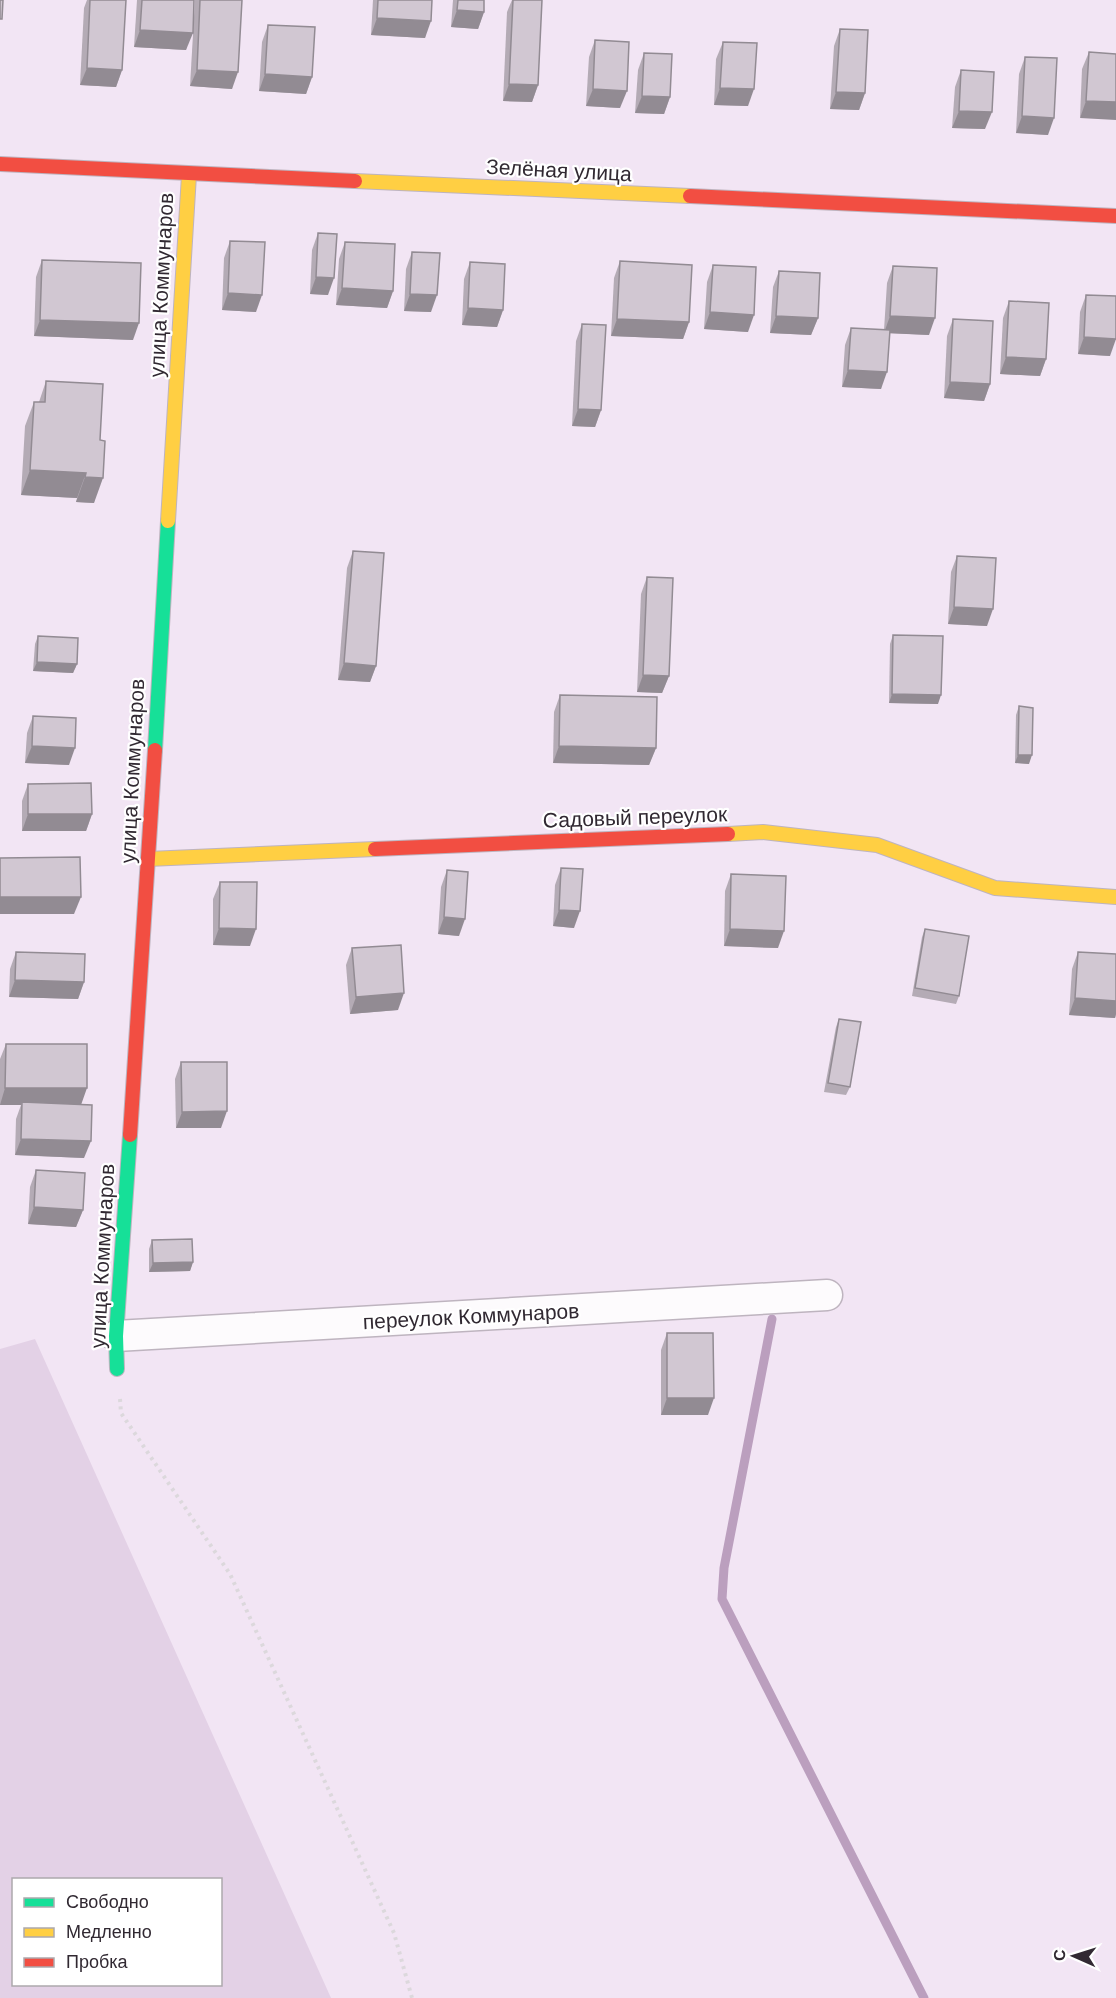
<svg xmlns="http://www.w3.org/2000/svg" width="1116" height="1998" font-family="Arial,sans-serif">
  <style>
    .green { fill: #e3d1e6; fill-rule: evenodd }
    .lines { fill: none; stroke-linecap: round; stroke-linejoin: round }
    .stream { stroke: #bb9fbe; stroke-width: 9 }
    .street-casing { stroke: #beb4bf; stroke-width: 33 }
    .fast-casing { stroke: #beb4bf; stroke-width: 16 }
    .slow-casing { stroke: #beb4bf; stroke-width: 16 }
    .jam-casing { stroke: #beb4bf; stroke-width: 16 }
    .path { stroke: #dcd8dc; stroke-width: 4; stroke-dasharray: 3 4.5; stroke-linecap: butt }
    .street { stroke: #fdfbfd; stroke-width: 30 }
    .fast { stroke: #16e098; stroke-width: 14 }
    .slow { stroke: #ffcf43; stroke-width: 14 }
    .jam { stroke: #f24e42; stroke-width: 14 }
    .wall { fill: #b4abb5 }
    .shaded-wall { fill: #928b93 }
    .building { fill: #d1c7d2; stroke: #928b93; stroke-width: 1.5 }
    .labels { text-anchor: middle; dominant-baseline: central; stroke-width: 4.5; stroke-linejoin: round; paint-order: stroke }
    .street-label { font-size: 21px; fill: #312932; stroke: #fff }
  </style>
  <rect width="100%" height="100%" fill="#f2e5f4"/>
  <path class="green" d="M35 1339 331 1998H0V1349ZM14 1880H220V1984H14Z"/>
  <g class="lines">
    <polyline class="stream" points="772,1319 724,1568 722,1599 924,1998"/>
    <defs>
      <polyline id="street" points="116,1336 827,1295"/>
      <g id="fast">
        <polyline points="155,750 168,521"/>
        <polyline points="117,1369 116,1336 130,1135"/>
      </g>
      <g id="slow">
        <polyline points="355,181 690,196"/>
        <polyline points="168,521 189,175"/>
        <polyline points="728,834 763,832 877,845 995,888 1116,897"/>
        <polyline points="148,859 375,849"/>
      </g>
      <g id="jam">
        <polyline points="0,164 355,181"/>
        <polyline points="690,196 1116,216"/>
        <polyline points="375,849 728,834"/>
        <polyline points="130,1135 155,750"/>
      </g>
    </defs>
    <use href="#street" class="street-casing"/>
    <use href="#fast" class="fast-casing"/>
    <use href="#slow" class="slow-casing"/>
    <use href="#jam" class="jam-casing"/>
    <polyline class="path" points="120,1399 121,1413 230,1574 394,1933 412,1998"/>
    <use href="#street" class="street"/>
    <use href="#fast" class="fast"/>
    <use href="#slow" class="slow"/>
    <use href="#jam" class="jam"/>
  </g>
  <g class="wall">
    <polygon points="87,0 126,0 122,70 116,87 80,85 84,8"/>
    <polygon points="137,0 194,0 186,50 134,47"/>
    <polygon points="195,0 242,0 232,89 190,86"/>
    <polygon points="373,0 432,0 425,38 371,35"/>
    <polygon points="453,0 484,0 484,12 478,29 451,27"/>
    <polygon points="512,0 542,0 538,85 532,102 503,101 507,12"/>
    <polygon points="268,25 312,77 306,94 259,91 262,42"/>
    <polygon points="840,29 865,93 859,110 830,109 834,46"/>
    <polygon points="595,40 620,108 586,106 589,57"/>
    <polygon points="723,42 748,106 714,105 716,59"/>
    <polygon points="1089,52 1116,54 1080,118 1082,69"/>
    <polygon points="644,53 670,97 664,114 635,113 638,70"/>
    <polygon points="1025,57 1048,135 1016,133 1019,74"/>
    <polygon points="961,70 985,129 952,128 955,87"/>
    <polygon points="318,233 328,295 310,294 312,250"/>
    <polygon points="230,241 256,312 222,310 224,258"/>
    <polygon points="345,242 393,291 387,308 336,305 339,259"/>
    <polygon points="412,252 431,312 404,311 406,269"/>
    <polygon points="42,260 133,340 34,336 36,277"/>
    <polygon points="620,261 689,322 683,339 611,336 614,278"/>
    <polygon points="470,262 503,310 497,327 462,325 464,279"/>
    <polygon points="713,265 748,332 704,329 707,282"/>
    <polygon points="893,266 929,335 889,333 881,389 842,387 845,345 851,328 884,330 887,283"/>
    <polygon points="779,271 818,318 811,335 770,333 773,287"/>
    <polygon points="1086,295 1110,356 1078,354 1080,312"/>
    <polygon points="1009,301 1046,359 1040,376 1000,374 1003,318"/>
    <polygon points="953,319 990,384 984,401 944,398 947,336"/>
    <polygon points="582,324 601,410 595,427 572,426 576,341"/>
    <polygon points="46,381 103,384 94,503 76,502 77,498 21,495 25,426 34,402 39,402"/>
    <polygon points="353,551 376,666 370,682 338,680 347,568"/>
    <polygon points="957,556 987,626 948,624 951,572"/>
    <polygon points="647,577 669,676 662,693 637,692 641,594"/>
    <polygon points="893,635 938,704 889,703 890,644"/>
    <polygon points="38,636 77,664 73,673 33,671 35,644"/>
    <polygon points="560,695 656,748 649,765 553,763 554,712"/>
    <polygon points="1019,706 1029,764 1015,763 1016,715"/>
    <polygon points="33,716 69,765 25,763 27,733"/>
    <polygon points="28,784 92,814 86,831 22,831 22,801"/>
    <polygon points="561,868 574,928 553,926 555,885"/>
    <polygon points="447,870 459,936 438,934 441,887"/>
    <polygon points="731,874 778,948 724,946 725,891"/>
    <polygon points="220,882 250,946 213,945 213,899"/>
    <polygon points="925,929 959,996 956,1004 912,996 922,937"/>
    <polygon points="352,948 398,1010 350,1014 346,965"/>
    <polygon points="16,952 84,982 78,999 9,997 10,969"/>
    <polygon points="1078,952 1116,954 1116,1014 1115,1018 1069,1015 1072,969"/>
    <polygon points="839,1019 850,1087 846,1095 824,1092 836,1027"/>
    <polygon points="6,1044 81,1104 84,1158 15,1155 16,1119 21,1105 0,1105 0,1059"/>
    <polygon points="181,1062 221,1128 176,1128 175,1079"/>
    <polygon points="36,1170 83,1210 76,1227 28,1224 30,1187"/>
    <polygon points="152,1240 193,1262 190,1271 149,1272 149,1249"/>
    <polygon points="667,1333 708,1415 661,1415 661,1350"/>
  </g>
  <g class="shaded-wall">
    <polygon points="457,10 484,12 478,29 451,27"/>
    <polygon points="377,18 431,21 425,38 371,35"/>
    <polygon points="140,30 193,33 186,50 134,47"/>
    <polygon points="87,68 122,70 116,87 80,85"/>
    <polygon points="197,70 238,72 232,89 190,86"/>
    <polygon points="265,74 312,77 306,94 259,91"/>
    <polygon points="509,84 538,85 532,102 503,101"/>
    <polygon points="720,88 754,89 748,106 714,105"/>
    <polygon points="593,89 627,91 620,108 586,106"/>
    <polygon points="836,92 865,93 859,110 830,109"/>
    <polygon points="642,96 670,97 664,114 635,113"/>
    <polygon points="1086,101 1116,102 1116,120 1080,118"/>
    <polygon points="959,111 992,112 985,129 952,128"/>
    <polygon points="1022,116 1054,118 1048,135 1016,133"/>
    <polygon points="316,277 334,278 328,295 310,294"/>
    <polygon points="342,288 393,291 387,308 336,305"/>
    <polygon points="228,293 262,295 256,312 222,310"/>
    <polygon points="410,294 437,295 431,312 404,311"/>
    <polygon points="468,308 503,310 497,327 462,325"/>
    <polygon points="710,312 754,315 748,332 704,329"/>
    <polygon points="776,316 818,318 811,335 770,333"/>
    <polygon points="890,316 935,318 929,335 884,333"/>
    <polygon points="617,319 689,322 683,339 611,336"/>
    <polygon points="40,320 139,323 133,340 34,336"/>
    <polygon points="1084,337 1116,339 1110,356 1078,354"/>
    <polygon points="1006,357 1046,359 1040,376 1000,374"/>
    <polygon points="848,370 887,372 881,389 842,387"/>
    <polygon points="950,382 990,384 984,401 944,398"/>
    <polygon points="578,409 601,410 595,427 572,426"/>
    <polygon points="30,470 86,473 77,498 21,495"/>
    <polygon points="85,477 103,478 94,503 76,502"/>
    <polygon points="954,607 993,609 987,626 948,624"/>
    <polygon points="37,662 77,664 73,673 33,671"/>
    <polygon points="344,663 376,666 370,682 338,680"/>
    <polygon points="643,675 669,676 662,693 637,692"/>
    <polygon points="892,694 941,695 938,704 889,703"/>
    <polygon points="32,746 75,748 69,765 25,763"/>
    <polygon points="559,746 656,748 649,765 553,763"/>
    <polygon points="1018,755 1032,755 1029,764 1015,763"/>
    <polygon points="28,814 92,814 86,831 22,831"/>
    <polygon points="0,897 81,897 74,914 0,914"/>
    <polygon points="559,910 580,911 574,928 553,926"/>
    <polygon points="444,917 465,919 459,936 438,934"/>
    <polygon points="219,928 256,929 250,946 213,945"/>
    <polygon points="730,929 784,931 778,948 724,946"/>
    <polygon points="15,980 84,982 78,999 9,997"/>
    <polygon points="404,993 398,1010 350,1014 356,997"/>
    <polygon points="1075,998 1116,1001 1116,1014 1115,1018 1069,1015"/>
    <polygon points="5,1088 87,1088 81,1105 22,1102 21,1105 0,1105"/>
    <polygon points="227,1111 221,1128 176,1128 182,1112"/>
    <polygon points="21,1139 91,1141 84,1158 15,1155"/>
    <polygon points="34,1207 83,1210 76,1227 28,1224"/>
    <polygon points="193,1262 190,1271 149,1272 153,1263"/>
    <polygon points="667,1398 714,1398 708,1415 661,1415"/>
  </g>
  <g class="building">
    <polygon points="0,0 3,0 2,19 0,19"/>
    <polygon points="90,0 126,0 122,70 87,68"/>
    <polygon points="142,0 194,0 193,33 140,30"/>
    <polygon points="200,0 242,0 238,72 197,70"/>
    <polygon points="378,0 432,0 431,21 377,18"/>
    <polygon points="458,0 484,0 484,12 457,10"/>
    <polygon points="513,0 542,0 538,85 509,84"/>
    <polygon points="268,25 315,27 312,77 265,74"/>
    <polygon points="840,29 868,30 865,93 836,92"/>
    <polygon points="595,40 629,42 627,91 593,89"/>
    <polygon points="723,42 757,43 754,89 720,88"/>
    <polygon points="1089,52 1116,54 1116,102 1086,101"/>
    <polygon points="644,53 672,54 670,97 642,96"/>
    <polygon points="1025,57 1057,58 1054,118 1022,116"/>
    <polygon points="961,70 994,72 992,112 959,111"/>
    <polygon points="318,233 337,234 334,278 316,277"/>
    <polygon points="230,241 265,242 262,295 228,293"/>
    <polygon points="345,242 395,244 393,291 342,288"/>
    <polygon points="412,252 440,253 437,295 410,294"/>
    <polygon points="42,260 141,263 139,323 40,320"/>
    <polygon points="620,261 692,265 689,322 617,319"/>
    <polygon points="470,262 505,264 503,310 468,308"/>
    <polygon points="713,265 756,267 754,315 710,312"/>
    <polygon points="893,266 937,268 935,318 890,316"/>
    <polygon points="779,271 820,273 818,318 776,316"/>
    <polygon points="1086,295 1116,296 1116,339 1084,337"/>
    <polygon points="1009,301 1049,303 1046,359 1006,357"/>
    <polygon points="953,319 993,321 990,384 950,382"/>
    <polygon points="582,324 606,325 601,410 578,409"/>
    <polygon points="851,328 890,330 887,372 848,370"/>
    <polygon points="46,381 103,384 100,440 105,441 103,478 85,477 86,473 30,470 34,402 45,402"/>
    <polygon points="353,551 384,553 376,666 344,663"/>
    <polygon points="957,556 996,558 993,609 954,607"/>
    <polygon points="647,577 673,578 669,676 643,675"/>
    <polygon points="893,635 943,636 941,695 892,694"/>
    <polygon points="38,636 78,638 77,664 37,662"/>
    <polygon points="560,695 657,697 656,748 559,746"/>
    <polygon points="1019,706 1033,708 1032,755 1018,755"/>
    <polygon points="33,716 76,718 75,748 32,746"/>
    <polygon points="91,783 92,814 28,814 28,784"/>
    <polygon points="80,857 81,897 0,897 0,858"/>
    <polygon points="561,868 583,869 580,911 559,910"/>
    <polygon points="447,870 468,872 465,919 444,917"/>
    <polygon points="731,874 786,876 784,931 730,929"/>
    <polygon points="220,882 257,882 256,929 219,928"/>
    <polygon points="925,929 969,936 959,996 915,988"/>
    <polygon points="401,945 404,993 356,997 352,948"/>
    <polygon points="16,952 85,954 84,982 15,980"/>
    <polygon points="1078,952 1116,954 1116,1001 1075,998"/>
    <polygon points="839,1019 861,1022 850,1087 828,1083"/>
    <polygon points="6,1044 87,1044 87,1088 5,1088"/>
    <polygon points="181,1062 227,1062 227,1111 182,1112"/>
    <polygon points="22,1102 92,1105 91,1141 21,1139"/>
    <polygon points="36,1170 85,1173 83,1210 34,1207"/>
    <polygon points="192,1239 193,1262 153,1263 152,1240"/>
    <polygon points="667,1333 713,1333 714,1398 667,1398"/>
  </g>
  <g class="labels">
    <g class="street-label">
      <text transform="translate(559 170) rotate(3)">Зелёная улица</text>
      <text transform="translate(161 285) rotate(-87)">улица Коммунаров</text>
      <text transform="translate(132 771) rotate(-87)">улица Коммунаров</text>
      <text transform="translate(635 817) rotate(-2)">Садовый переулок</text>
      <text transform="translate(102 1256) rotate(-87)">улица Коммунаров</text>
      <text transform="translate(471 1316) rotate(-3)">переулок Коммунаров</text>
    </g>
  </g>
  <rect x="12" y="1878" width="210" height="108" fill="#ffffff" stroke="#ada9ad" stroke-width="1.5"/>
  <rect x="24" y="1898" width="30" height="9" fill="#16e098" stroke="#ada9ad" stroke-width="1.5"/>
  <text x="66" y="1908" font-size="18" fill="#312932">Свободно</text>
  <rect x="24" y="1928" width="30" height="9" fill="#ffcf43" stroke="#ada9ad" stroke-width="1.5"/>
  <text x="66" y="1938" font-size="18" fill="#312932">Медленно</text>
  <rect x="24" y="1958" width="30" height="9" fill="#f24e42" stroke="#ada9ad" stroke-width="1.5"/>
  <text x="66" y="1968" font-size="18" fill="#312932">Пробка</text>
  <g transform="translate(1074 1956) rotate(273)" stroke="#ffffff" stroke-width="4.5" paint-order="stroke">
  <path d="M0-4.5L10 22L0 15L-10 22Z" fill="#312932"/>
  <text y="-9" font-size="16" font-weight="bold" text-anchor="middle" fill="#312932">С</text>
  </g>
</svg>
